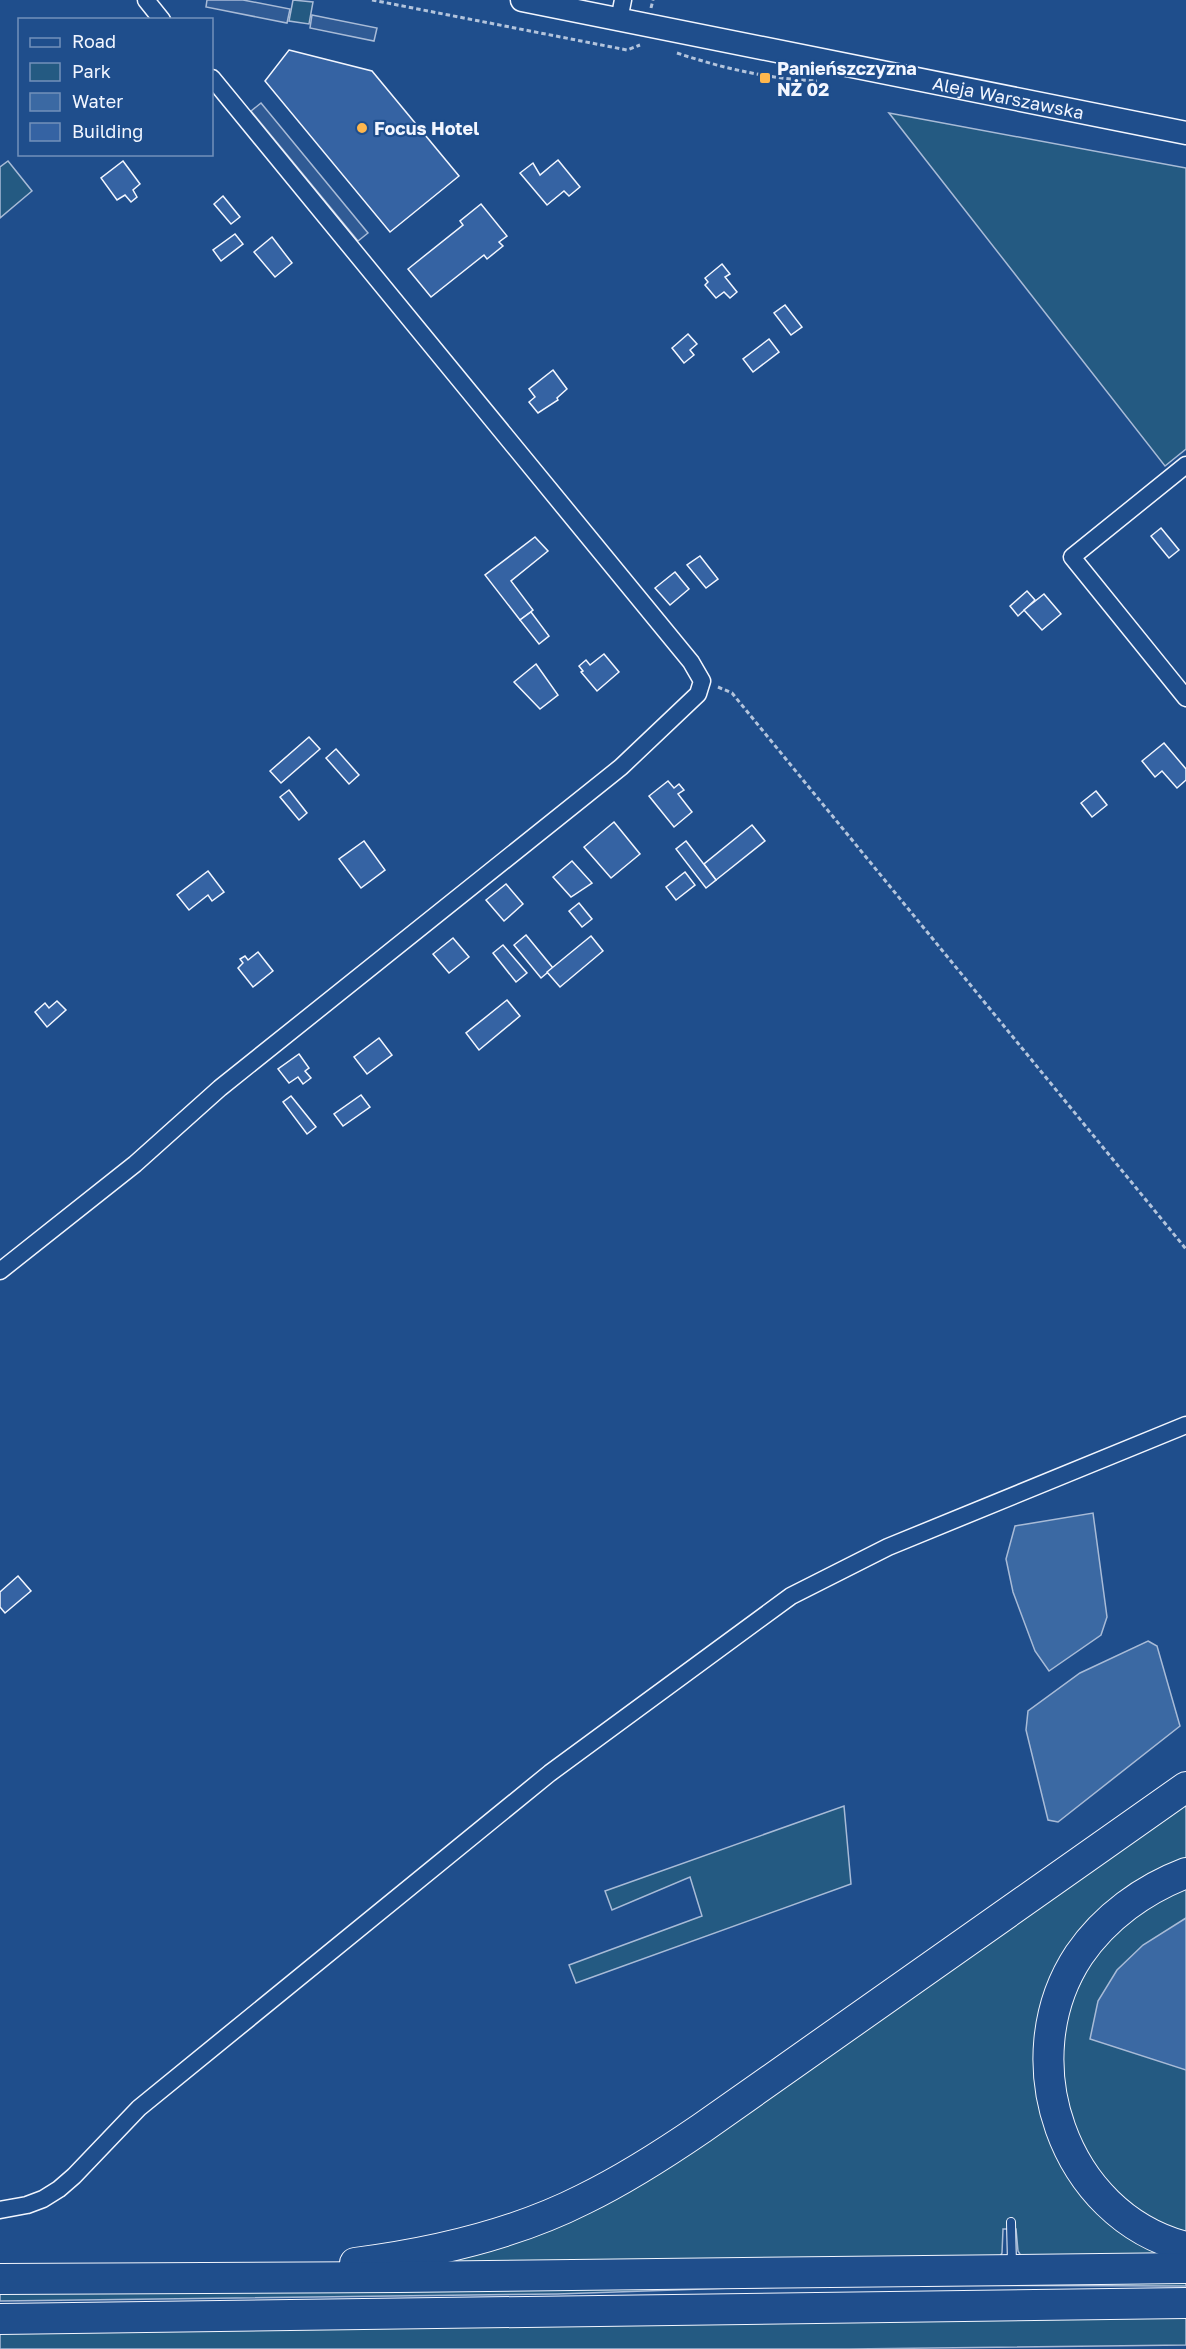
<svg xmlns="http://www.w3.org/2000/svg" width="1186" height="2349" font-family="'Golos Text',sans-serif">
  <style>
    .green { fill: #245a82; stroke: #a8bbd7; stroke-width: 1.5 }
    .parking { fill: #305b95; stroke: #a8bbd7; stroke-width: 1.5 }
    .water { fill: #3b69a3; stroke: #a8bbd7; stroke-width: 1.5 }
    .building { fill: #3563a3; stroke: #f2f6ff; stroke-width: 1.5 }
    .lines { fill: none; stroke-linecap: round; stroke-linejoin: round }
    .lane-casing { stroke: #f2f6ff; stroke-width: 10 }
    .street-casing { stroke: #f2f6ff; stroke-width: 19 }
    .secondary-casing { stroke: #f2f6ff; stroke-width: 25 }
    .highway-casing { stroke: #f2f6ff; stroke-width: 32 }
    .path { stroke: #b3c4dc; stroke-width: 3; stroke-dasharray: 4.5 3; stroke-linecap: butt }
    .lane { stroke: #1f4e8c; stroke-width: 8 }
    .street { stroke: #1f4e8c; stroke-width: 16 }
    .secondary { stroke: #1f4e8c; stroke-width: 22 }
    .highway { stroke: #1f4e8c; stroke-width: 30 }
    .poi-dot { fill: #ffb74d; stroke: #1f4e8c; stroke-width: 2 }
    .labels { text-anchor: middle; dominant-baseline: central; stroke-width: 4.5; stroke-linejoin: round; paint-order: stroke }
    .poi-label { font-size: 18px; font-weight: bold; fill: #f2f6ff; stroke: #1f4e8c; text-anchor: start }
    .street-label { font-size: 18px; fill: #f2f6ff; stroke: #1f4e8c }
  </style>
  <rect width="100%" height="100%" fill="#1f4e8c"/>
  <g class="green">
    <polygon points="293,0 313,2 309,24 289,21"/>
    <polygon points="889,113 1186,168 1186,449 1165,466"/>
    <polygon points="8,161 32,191 0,218 0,167"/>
    <polygon points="1186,1800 1186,1864 1081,1937 1046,2117 1172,2254 1021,2256 1018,2251 1016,2229 1003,2229 1002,2253 999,2258 421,2266 510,2240"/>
    <polygon points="844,1806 851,1884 576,1983 569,1965 702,1916 690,1877 612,1910 605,1891"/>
    <polygon points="1186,1886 1186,2237 1152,2223 1107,2185 1072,2129 1060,2074 1066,2012 1095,1953 1125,1921"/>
    <polygon points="1186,2274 1186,2286 907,2285 733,2288 557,2294 0,2301 0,2289"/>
    <polygon points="1186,2314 1186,2345 849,2349 0,2349 0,2329"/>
  </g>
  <g class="parking">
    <polygon points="207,0 243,0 290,9 287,23 206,7"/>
    <polygon points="312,15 377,28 374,41 310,28"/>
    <polygon points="261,103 368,233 358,241 251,111"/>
  </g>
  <g class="water">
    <polygon points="1093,1513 1107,1617 1101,1635 1049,1671 1035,1651 1013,1592 1006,1559 1015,1526"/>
    <polygon points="1148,1641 1157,1646 1180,1726 1058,1822 1048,1820 1026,1730 1028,1711 1080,1673"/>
    <polygon points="1186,1918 1186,2070 1090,2039 1098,2001 1117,1970 1143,1945"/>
  </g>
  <g class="building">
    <polygon points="289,50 372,71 459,176 390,232 265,81"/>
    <polygon points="558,160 580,187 569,196 564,191 547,205 520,173 533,163 540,175"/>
    <polygon points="123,161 140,184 133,190 137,197 131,202 125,195 117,200 101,178"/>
    <polygon points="223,196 240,217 231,224 214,204"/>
    <polygon points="481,204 507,236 499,242 503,246 487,259 484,255 431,297 408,269 463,225 460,221"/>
    <polygon points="235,234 243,244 221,261 213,250"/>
    <polygon points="272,237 292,263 275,277 254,252"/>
    <polygon points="722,264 730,274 725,277 737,292 730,298 724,292 716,298 705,285 708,282 705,278"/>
    <polygon points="785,305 802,327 791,335 774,313"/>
    <polygon points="688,334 697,344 690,350 694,355 684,363 672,348"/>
    <polygon points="769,339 779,352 753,372 743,359"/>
    <polygon points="553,370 567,389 557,398 558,400 538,413 529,402 535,397 529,389"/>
    <polygon points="1161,528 1179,550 1169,558 1151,536"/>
    <polygon points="535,537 548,551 511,581 533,610 520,620 485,575"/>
    <polygon points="700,556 718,579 706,588 687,565"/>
    <polygon points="675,572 689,589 670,605 655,588"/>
    <polygon points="1027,591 1035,600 1018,616 1010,606"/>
    <polygon points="1044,594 1061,614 1042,630 1024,610"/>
    <polygon points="531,612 549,636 539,644 520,620"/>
    <polygon points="604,654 619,672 597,691 581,672 583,671 579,666 586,660 590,665"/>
    <polygon points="536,664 558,695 540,709 514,682"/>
    <polygon points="309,737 320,749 281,783 270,771"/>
    <polygon points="1164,743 1186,769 1186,780 1177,788 1162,771 1155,777 1142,761"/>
    <polygon points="336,749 359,775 349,784 326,758"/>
    <polygon points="668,781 674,788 679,784 684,790 678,794 692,812 674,827 649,796"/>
    <polygon points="289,790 307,813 299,820 280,797"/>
    <polygon points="1096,791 1107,805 1092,817 1081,803"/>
    <polygon points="614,822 640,854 611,878 584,847"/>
    <polygon points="752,825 765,841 716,880 704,864"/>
    <polygon points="364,841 385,870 361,888 339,859"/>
    <polygon points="686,841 716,880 706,888 676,849"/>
    <polygon points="572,861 592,883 571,897 553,877"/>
    <polygon points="208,871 224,892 212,901 208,895 189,910 177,895"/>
    <polygon points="685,872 695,885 676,900 666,887"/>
    <polygon points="506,884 523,904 504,921 486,900"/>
    <polygon points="579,903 592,919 582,927 569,911"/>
    <polygon points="526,935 553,968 541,978 514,945"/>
    <polygon points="591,936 603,951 560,987 547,972"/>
    <polygon points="453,938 469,957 449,973 433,954"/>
    <polygon points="503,945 527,973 516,982 493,953"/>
    <polygon points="258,952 273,971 253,987 238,968 243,963 240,959 245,956 248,960"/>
    <polygon points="507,1000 520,1016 479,1050 466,1033"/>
    <polygon points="57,1001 66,1010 47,1027 35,1012 45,1003 49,1008"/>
    <polygon points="379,1038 392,1055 367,1074 354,1057"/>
    <polygon points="299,1054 309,1068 305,1071 311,1078 303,1084 298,1077 289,1083 278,1069"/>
    <polygon points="361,1095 370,1107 343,1126 334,1114"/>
    <polygon points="291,1096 316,1127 307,1134 283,1102"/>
    <polygon points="18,1576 31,1591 5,1613 0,1607 0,1592"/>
  </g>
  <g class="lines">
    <defs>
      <polyline id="lane" points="1011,2222 1012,2265"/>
      <g id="street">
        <polyline points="146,0 162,20"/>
        <polyline points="619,20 623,0"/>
        <polyline points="1186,465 1072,557 1186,698"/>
        <polyline points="0,1271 135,1164 220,1088 621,767 698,694 702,681 691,662 212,78"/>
        <polyline points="0,2210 27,2205 43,2199 59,2189 74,2176 139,2108 550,1773 791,1596 888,1547 1186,1425"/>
      </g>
      <g id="secondary">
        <path id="s1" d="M522 0 1186 133"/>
      </g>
      <g id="highway">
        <path d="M1186 1873C1144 1889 1105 1917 1079 1955 1010 2059 1063 2216 1186 2247"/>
        <path d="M355 2263C433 2253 513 2235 584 2199 625 2179 664 2154 702 2128L1186 1787"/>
        <polyline points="0,2279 399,2277 1186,2268"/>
        <polyline points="0,2319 1186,2303"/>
      </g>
    </defs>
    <use href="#lane" class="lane-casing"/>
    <use href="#street" class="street-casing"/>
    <use href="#secondary" class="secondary-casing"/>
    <use href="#highway" class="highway-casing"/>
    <g class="path">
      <polyline points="372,0 627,50 640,45"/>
      <polyline points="651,8 653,0"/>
      <path d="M677 53C722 68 769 79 817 81"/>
      <polyline points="718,687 732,693 1186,1249"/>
    </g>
    <use href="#lane" class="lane"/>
    <use href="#street" class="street"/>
    <use href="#secondary" class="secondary"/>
    <use href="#highway" class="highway"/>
  </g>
  <g class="poi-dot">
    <rect x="759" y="72" width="12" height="12" rx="3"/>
    <circle cx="362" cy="128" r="6"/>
  </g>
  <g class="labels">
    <g class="poi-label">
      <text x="777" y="68">Panieńszczyzna<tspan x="777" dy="21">NŻ 02</tspan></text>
      <text x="374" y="128">Focus Hotel</text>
    </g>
    <g class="street-label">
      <text stroke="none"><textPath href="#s1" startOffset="496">Aleja Warszawska</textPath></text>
    </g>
  </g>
  <rect x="18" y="18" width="195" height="138" fill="#1f4e8c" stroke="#7391ba" stroke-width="1.5"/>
  <rect x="30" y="38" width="30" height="9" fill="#1f4e8c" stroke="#7391ba" stroke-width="1.5"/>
  <text x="72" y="48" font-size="18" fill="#f2f6ff">Road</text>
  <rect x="30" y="63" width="30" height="18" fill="#245a82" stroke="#7391ba" stroke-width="1.5"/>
  <text x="72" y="78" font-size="18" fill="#f2f6ff">Park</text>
  <rect x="30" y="93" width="30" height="18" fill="#3b69a3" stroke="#7391ba" stroke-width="1.5"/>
  <text x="72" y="108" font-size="18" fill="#f2f6ff">Water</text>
  <rect x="30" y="123" width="30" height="18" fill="#3563a3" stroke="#7391ba" stroke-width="1.5"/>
  <text x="72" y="138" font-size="18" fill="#f2f6ff">Building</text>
</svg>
